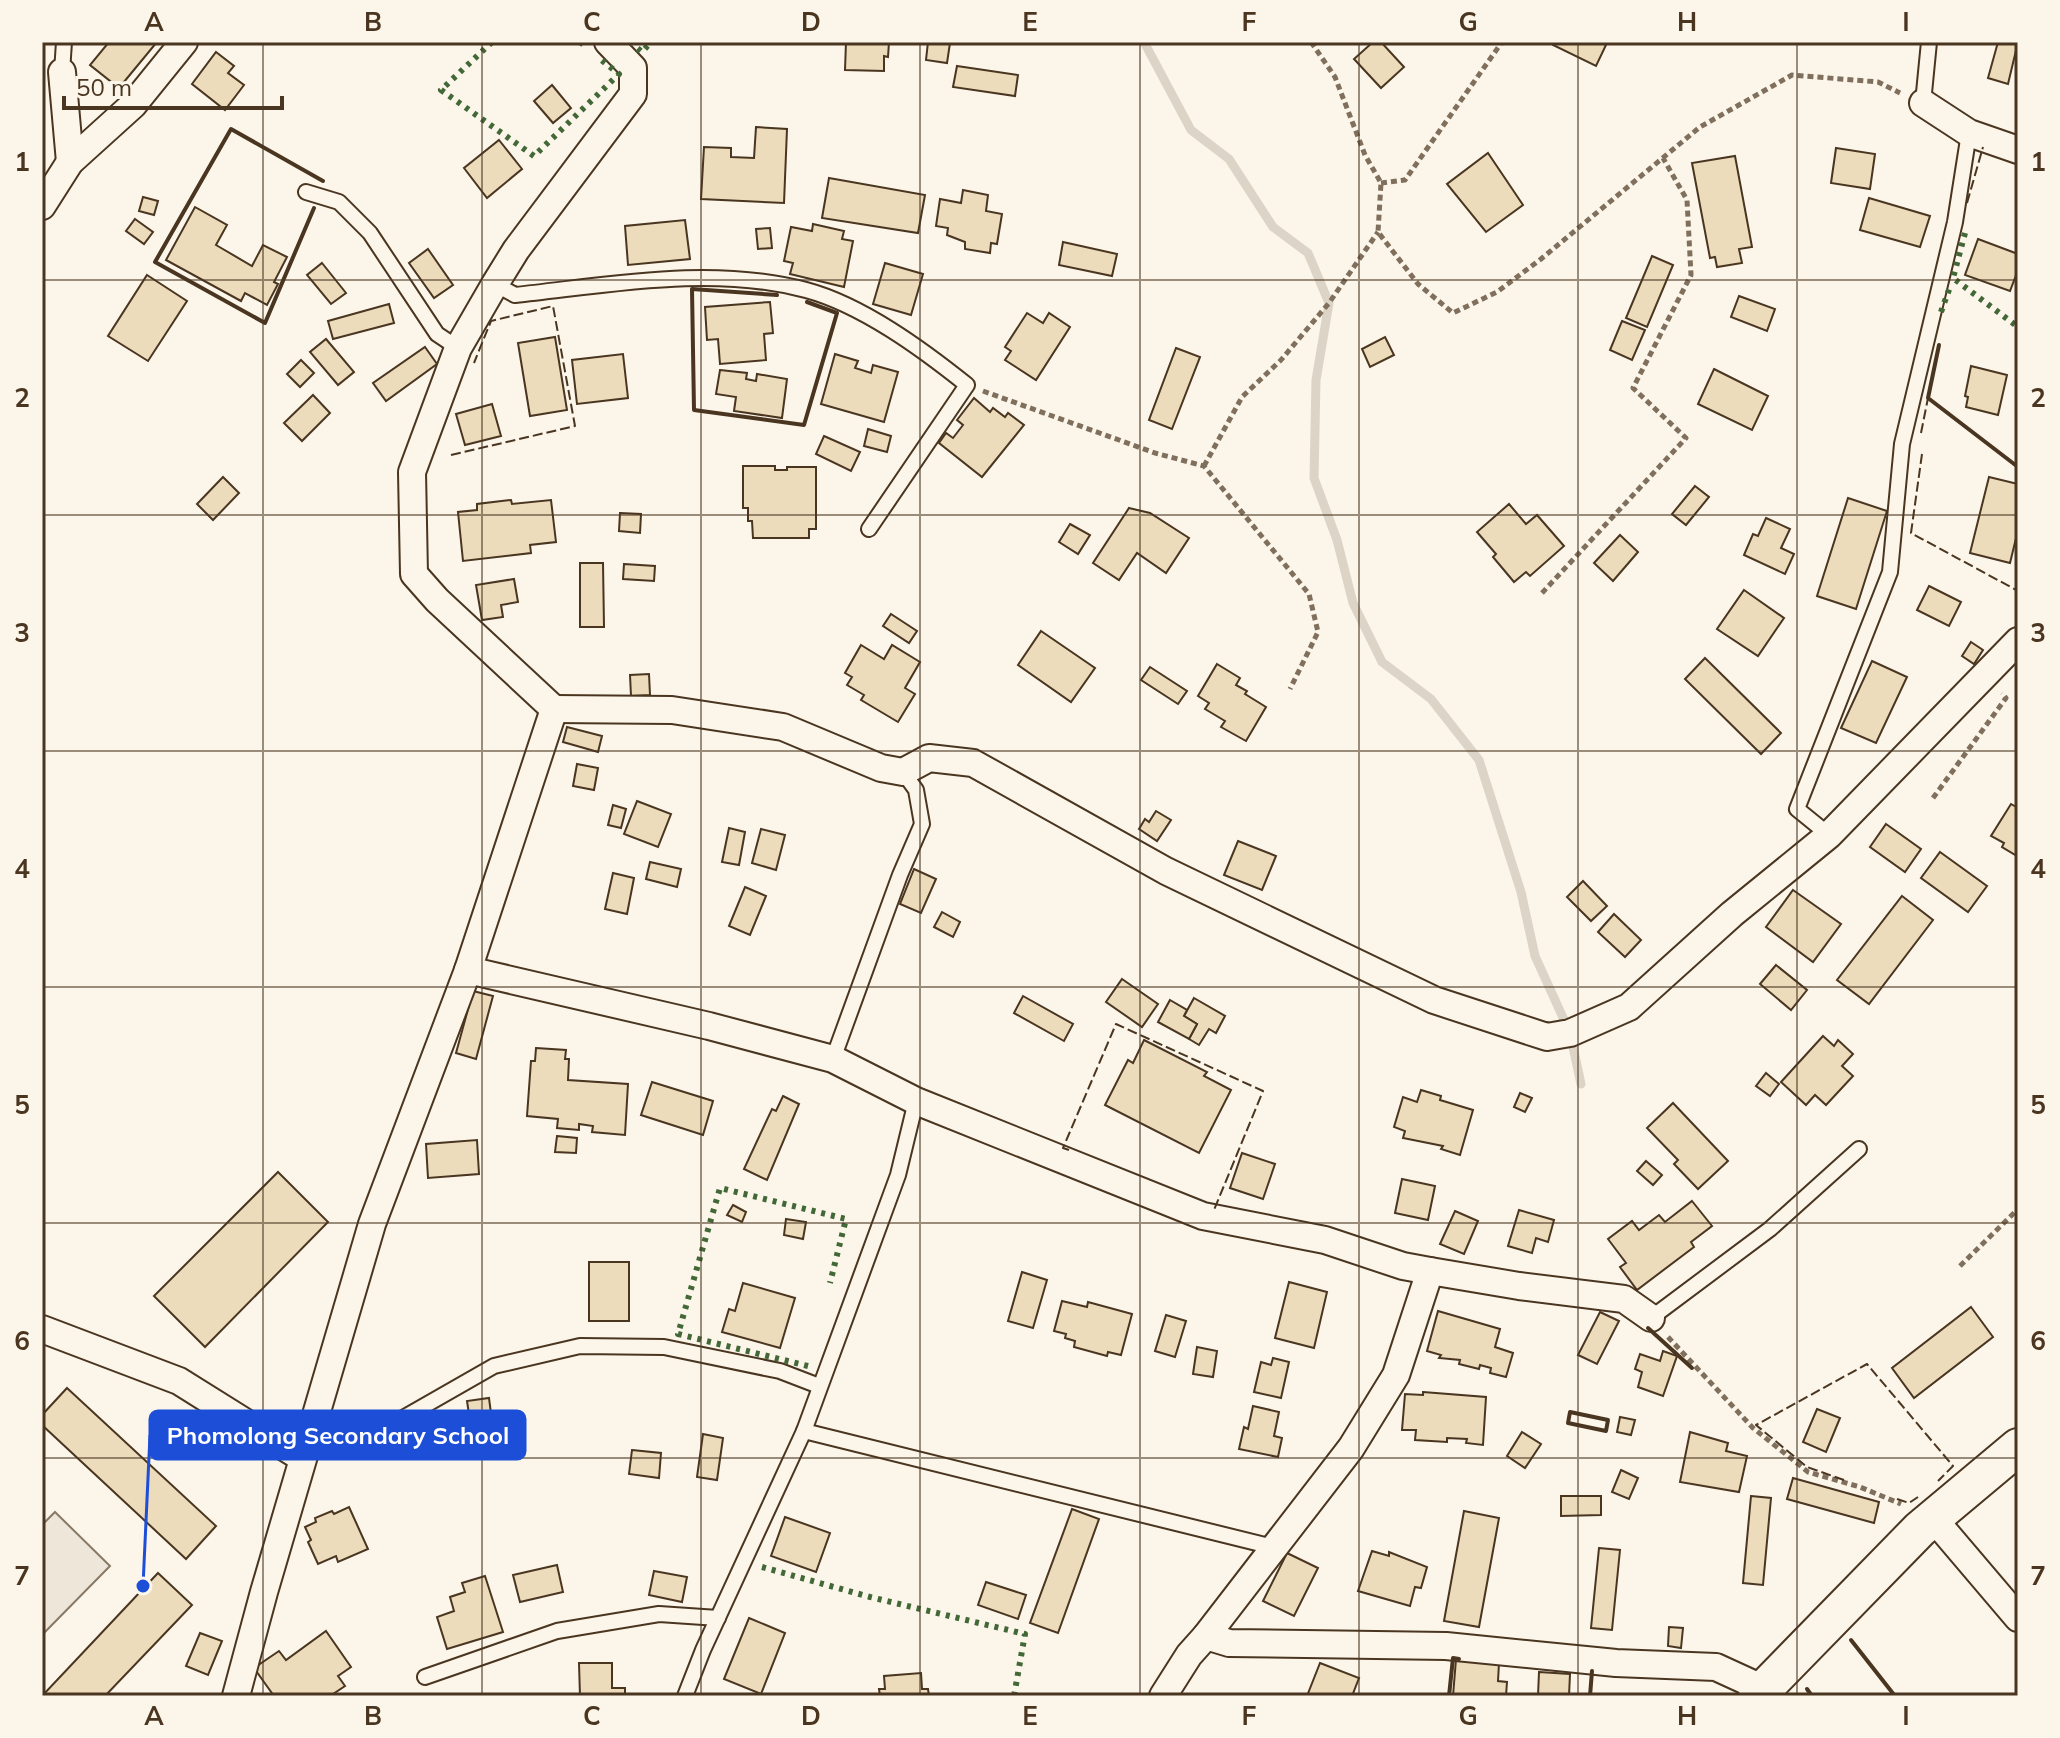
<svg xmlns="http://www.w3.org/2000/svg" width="2060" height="1738" font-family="Mulish,sans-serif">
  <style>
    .green { fill: #ede6d9; stroke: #887966; stroke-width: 2 }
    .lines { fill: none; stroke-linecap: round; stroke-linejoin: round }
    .stream { stroke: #dcd4c6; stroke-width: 9 }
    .building { fill: #ecdcbc; stroke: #4a3520; stroke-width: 2 }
    .lane-casing { stroke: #4a3520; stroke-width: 18 }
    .street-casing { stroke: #4a3520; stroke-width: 30 }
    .secondary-casing { stroke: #4a3520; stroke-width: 40 }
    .path { stroke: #7f6f5c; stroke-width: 5; stroke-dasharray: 6 4; stroke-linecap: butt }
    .lane { stroke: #fbf6e9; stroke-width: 14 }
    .street { stroke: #fbf6e9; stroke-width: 26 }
    .secondary { stroke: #fbf6e9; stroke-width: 36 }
    .hedge { stroke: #436837; stroke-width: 6; stroke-dasharray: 4 6; stroke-linecap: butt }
    .fence { stroke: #4a3520; stroke-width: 2; stroke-dasharray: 10 4; stroke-linecap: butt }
    .wall { stroke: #4a3520; stroke-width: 4 }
    .grid { fill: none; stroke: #4a3520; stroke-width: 2; stroke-opacity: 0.55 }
    .leader { fill: none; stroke: #1d4ed8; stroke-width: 3 }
    .callout-dot { fill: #1d4ed8; stroke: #fbf6e9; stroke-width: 3 }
    .callout { fill: #1d4ed8; stroke: #1d4ed8; stroke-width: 3 }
    .callout-label { font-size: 24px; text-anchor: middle; font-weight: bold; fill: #fff }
    .neatline { fill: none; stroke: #4a3520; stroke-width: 3 }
    .grid-label { font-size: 26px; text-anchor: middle; font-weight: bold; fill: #4a3520 }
  </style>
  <rect width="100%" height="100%" fill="#fbf6e9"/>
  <polygon class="green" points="55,1512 110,1566 42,1635 42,1525"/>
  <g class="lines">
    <polyline class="stream" points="1144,42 1191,130 1229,159 1273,227 1308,253 1329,303 1316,380 1314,478 1337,540 1353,603 1382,662 1431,699 1479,760 1521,892 1535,956 1570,1033 1581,1084"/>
  </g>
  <g class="building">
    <polygon points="109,42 157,42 119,88 90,65"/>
    <polygon points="846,42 889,42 888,57 884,56 884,71 845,70"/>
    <polygon points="928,42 950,43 947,63 926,60"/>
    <polygon points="1373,42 1381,42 1404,67 1381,88 1354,59"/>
    <polygon points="1554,42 1599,42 1606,45 1596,66 1553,45"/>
    <polygon points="1998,42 2018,42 2008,84 1988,78"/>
    <polygon points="216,52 234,66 228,73 244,85 225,110 192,84"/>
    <polygon points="957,66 1018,75 1015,96 953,87"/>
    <polygon points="552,85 571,108 553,123 534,101"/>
    <polygon points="756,127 787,129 784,203 701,199 704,147 731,148 731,157 754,158"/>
    <polygon points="499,140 522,169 487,198 464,168"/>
    <polygon points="1836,148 1875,154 1870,189 1831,183"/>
    <polygon points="1488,153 1523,205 1486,232 1447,184"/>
    <polygon points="1735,156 1752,247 1739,249 1742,263 1717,267 1715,257 1710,258 1692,163"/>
    <polygon points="829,178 925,195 918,233 822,218"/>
    <polygon points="963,190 988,195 986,211 1002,214 997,244 991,243 990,253 965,249 965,242 947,235 948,228 936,226 940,199 961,203"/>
    <polygon points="143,197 158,201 154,215 139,211"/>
    <polygon points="1869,198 1930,216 1920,247 1860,230"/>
    <polygon points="195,207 227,225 216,245 252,266 263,245 287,257 274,282 278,284 267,305 245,293 241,301 166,260"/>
    <polygon points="135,219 153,232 144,244 126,231"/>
    <polygon points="685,220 690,259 628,265 625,226"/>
    <polygon points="813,224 844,231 842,239 853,241 844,287 790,274 793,263 784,261 791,227 812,231"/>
    <polygon points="770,228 772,248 758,249 756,229"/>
    <polygon points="1978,239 2018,254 2018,270 2010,291 1965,275"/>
    <polygon points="1063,242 1117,254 1112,276 1059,265"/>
    <polygon points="428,249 453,285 434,298 409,263"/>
    <polygon points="1652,256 1673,265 1647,327 1626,318"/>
    <polygon points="322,263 346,293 331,304 307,275"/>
    <polygon points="885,263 923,274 911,315 873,304"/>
    <polygon points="147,275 187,301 148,361 108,336"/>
    <polygon points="1739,296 1775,309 1767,331 1731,317"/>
    <polygon points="770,302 773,333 764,334 766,360 720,364 718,339 707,340 705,307"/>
    <polygon points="389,304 394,323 333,339 328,321"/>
    <polygon points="1027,313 1043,323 1049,313 1070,327 1036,380 1005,360 1011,351 1005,347"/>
    <polygon points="1622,321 1645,330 1632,360 1610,350"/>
    <polygon points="555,337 567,410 530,416 518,343"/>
    <polygon points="1385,337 1394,355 1370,367 1362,349"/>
    <polygon points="326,339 354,372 338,385 310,352"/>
    <polygon points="425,347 437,364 386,401 373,383"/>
    <polygon points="1176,348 1200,357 1172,429 1149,420"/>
    <polygon points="623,354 628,398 577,404 572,360"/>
    <polygon points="835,354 858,361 855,368 871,373 873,365 898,372 884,422 821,404"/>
    <polygon points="301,360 314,373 300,387 287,374"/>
    <polygon points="1971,366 2007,375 1998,415 1966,407 1968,397 1965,396"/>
    <polygon points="1714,369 1768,396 1752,430 1698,404"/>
    <polygon points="720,370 747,373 746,379 756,381 757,374 787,379 782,418 734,411 736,397 716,394"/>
    <polygon points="313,395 330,413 302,441 284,423"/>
    <polygon points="974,398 990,412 993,408 1005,417 1008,413 1024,425 982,477 939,443 946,433 953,438 963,425 957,420"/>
    <polygon points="492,404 501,436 465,445 456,414"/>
    <polygon points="868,429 891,436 887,452 864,446"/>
    <polygon points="824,436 860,452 851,471 816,454"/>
    <polygon points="743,466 775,466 775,470 787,470 787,467 816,467 816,529 809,529 809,538 753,538 752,521 748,521 748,508 743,508"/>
    <polygon points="223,477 239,493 213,520 197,504"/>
    <polygon points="1989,477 2018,484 2018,530 2010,563 1970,553"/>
    <polygon points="1695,486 1709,497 1686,525 1672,514"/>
    <polygon points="1848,498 1887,511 1856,609 1817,596"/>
    <polygon points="511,500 512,504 551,500 556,542 530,545 531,553 463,561 458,512 477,510 477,504"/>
    <polygon points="1509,504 1526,524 1537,515 1564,546 1530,576 1526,572 1514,582 1493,557 1496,554 1477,532"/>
    <polygon points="1129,508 1150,513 1189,538 1166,573 1137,553 1119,580 1093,563"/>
    <polygon points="620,513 641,514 640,533 619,531"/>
    <polygon points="1766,518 1790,529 1781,548 1794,554 1785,574 1744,555 1753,534 1758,536"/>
    <polygon points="1070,524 1090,535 1078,554 1059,542"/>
    <polygon points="1620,535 1638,552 1613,581 1594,563"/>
    <polygon points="580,563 603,563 604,627 580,627"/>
    <polygon points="624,564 655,566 654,581 623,579"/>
    <polygon points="514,579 518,602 501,605 503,617 482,620 476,585"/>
    <polygon points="1929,586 1961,602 1949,626 1917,610"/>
    <polygon points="1744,590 1784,618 1758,656 1717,629"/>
    <polygon points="891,614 917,631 909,643 883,626"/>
    <polygon points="1041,631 1095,668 1071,702 1018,665"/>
    <polygon points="1971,642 1983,650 1974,664 1962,656"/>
    <polygon points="861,645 884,659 892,645 920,662 905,688 915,694 898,722 861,700 864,695 847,685 852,677 845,673"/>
    <polygon points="1705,658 1781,733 1761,754 1685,679"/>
    <polygon points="1872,661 1907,677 1876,743 1841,728"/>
    <polygon points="1217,664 1240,678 1236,685 1247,691 1245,694 1266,707 1246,741 1221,727 1225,721 1205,709 1209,703 1198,696"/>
    <polygon points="1150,667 1187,691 1178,704 1141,680"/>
    <polygon points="649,674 650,695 631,696 630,675"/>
    <polygon points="567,727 602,736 598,752 563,742"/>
    <polygon points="577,764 598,768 594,790 573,786"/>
    <polygon points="637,801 671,814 658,847 624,834"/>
    <polygon points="2011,804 2018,808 2017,856 2002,847 2004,843 1991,836"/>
    <polygon points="613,805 626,809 621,828 608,825"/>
    <polygon points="1156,811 1171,820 1157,841 1139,829 1145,819 1149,822"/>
    <polygon points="1886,824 1921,849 1905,872 1870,847"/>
    <polygon points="729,828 745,832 739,865 722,862"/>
    <polygon points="761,829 785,835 776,870 752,863"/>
    <polygon points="1238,841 1276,856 1262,890 1224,875"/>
    <polygon points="1940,852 1987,886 1968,912 1921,878"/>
    <polygon points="650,862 681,869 677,887 646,879"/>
    <polygon points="914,869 936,879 921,913 900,904"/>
    <polygon points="613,873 634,878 627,914 605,909"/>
    <polygon points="1583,881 1607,906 1591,921 1567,897"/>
    <polygon points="745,887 766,896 750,935 729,926"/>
    <polygon points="1793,890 1841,924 1813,962 1766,927"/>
    <polygon points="1902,896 1933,920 1869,1004 1837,980"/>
    <polygon points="942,912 960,922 953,937 934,927"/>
    <polygon points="1614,914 1641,940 1625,957 1598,932"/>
    <polygon points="1776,965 1807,990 1791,1010 1760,984"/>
    <polygon points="1122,979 1158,1004 1142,1027 1106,1002"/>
    <polygon points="473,991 493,996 476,1059 456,1053"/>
    <polygon points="1023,996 1073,1024 1064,1041 1014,1013"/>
    <polygon points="1194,998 1225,1016 1216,1033 1209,1029 1199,1045 1189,1039 1197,1024 1184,1016"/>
    <polygon points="1170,1000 1187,1010 1184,1016 1197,1024 1189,1039 1158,1022"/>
    <polygon points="1823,1036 1834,1046 1838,1040 1853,1054 1842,1066 1853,1076 1826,1105 1815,1095 1806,1105 1781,1082"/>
    <polygon points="1144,1040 1207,1072 1204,1076 1231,1090 1199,1153 1105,1105 1128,1060 1133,1063"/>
    <polygon points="536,1048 566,1050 565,1059 569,1059 568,1080 628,1084 625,1135 592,1132 593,1126 579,1124 579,1130 557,1128 558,1119 527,1116 531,1061 535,1061"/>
    <polygon points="1766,1073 1779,1084 1770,1096 1756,1086"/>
    <polygon points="652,1082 713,1101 703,1135 641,1115"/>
    <polygon points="1421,1090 1441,1096 1440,1100 1473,1110 1460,1155 1441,1149 1443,1146 1403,1138 1405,1131 1394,1127 1403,1097 1417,1102"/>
    <polygon points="1520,1093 1532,1098 1525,1112 1514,1107"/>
    <polygon points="783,1096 799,1104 767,1180 744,1169 772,1109 776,1111"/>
    <polygon points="1673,1103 1728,1161 1698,1189 1674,1164 1678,1160 1647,1128"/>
    <polygon points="557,1136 577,1138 576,1153 555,1152"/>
    <polygon points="477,1140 479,1174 428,1178 426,1144"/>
    <polygon points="1242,1153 1275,1164 1263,1199 1230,1188"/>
    <polygon points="1646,1161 1662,1175 1653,1185 1637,1171"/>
    <polygon points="278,1172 328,1222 205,1347 154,1296"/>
    <polygon points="1402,1179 1435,1186 1428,1220 1395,1213"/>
    <polygon points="1692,1201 1712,1226 1691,1242 1694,1247 1637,1290 1620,1267 1626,1263 1608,1239 1632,1221 1639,1230 1659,1215 1665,1222"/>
    <polygon points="733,1205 746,1212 742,1222 727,1215"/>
    <polygon points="1519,1210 1554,1220 1548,1242 1536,1238 1532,1253 1508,1246"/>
    <polygon points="1455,1211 1478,1221 1464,1254 1440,1244"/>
    <polygon points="786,1219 806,1222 803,1239 784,1235"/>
    <rect x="589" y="1262" width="40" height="59"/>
    <polygon points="1022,1272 1047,1280 1033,1328 1008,1321"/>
    <polygon points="1289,1282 1327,1292 1314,1348 1275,1338"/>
    <polygon points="743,1283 795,1298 780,1348 722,1332 729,1309 735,1311"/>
    <polygon points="1062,1301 1087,1307 1088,1302 1132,1314 1121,1355 1108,1352 1107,1356 1074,1347 1075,1341 1065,1338 1066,1334 1054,1331"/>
    <polygon points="1971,1307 1993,1337 1914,1398 1892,1368"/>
    <polygon points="1438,1311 1500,1329 1495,1347 1513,1353 1506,1377 1490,1373 1491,1368 1480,1365 1479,1369 1459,1364 1460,1360 1439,1358 1441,1355 1427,1351"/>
    <polygon points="1600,1312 1619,1321 1597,1364 1578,1355"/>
    <polygon points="1166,1315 1186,1321 1175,1357 1155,1351"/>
    <polygon points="1197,1347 1217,1351 1213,1377 1193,1374"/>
    <polygon points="1663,1351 1677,1356 1663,1396 1638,1387 1642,1372 1635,1369 1640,1354 1660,1361"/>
    <polygon points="1273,1358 1289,1362 1281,1398 1254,1392 1261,1362 1271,1365"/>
    <polygon points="67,1388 216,1526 186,1559 42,1425 42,1415"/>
    <polygon points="1423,1392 1486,1397 1483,1445 1466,1443 1467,1439 1447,1438 1447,1442 1415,1440 1416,1430 1402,1430 1405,1394 1423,1395"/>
    <polygon points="489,1398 495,1444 474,1447 467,1401"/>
    <polygon points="1253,1406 1279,1412 1274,1436 1282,1438 1278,1457 1239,1449 1244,1427 1248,1429"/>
    <polygon points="1817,1409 1840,1418 1826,1452 1803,1442"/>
    <polygon points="1620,1417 1635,1420 1631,1435 1617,1432"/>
    <polygon points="1522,1432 1541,1444 1525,1468 1507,1456"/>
    <polygon points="1690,1432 1728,1443 1726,1451 1747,1456 1739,1492 1680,1482"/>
    <polygon points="703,1434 723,1438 717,1480 697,1477"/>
    <polygon points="632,1450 661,1453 659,1478 629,1474"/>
    <polygon points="1621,1470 1638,1478 1629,1499 1612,1492"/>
    <polygon points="1793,1478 1879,1502 1874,1523 1787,1499"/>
    <polygon points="1561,1496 1601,1496 1601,1515 1561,1516"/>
    <polygon points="1751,1496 1771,1498 1763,1585 1743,1583"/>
    <polygon points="349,1507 368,1549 338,1562 336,1556 318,1564 308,1542 311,1540 305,1527 316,1522 315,1518 332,1511 334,1514"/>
    <polygon points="1072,1509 1099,1519 1058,1633 1030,1623"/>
    <polygon points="1464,1511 1499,1518 1479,1627 1444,1621"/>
    <polygon points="785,1517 830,1533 816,1572 771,1556"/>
    <polygon points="1599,1548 1620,1550 1612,1630 1591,1628"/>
    <polygon points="1372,1551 1389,1556 1389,1552 1427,1567 1421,1588 1415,1587 1410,1606 1358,1591"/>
    <polygon points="1287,1553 1318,1568 1294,1616 1263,1601"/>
    <polygon points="557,1565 563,1592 520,1602 513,1575"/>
    <polygon points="654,1571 687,1577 682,1602 649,1595"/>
    <polygon points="158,1573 192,1605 105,1696 42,1696"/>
    <polygon points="485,1576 503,1632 447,1649 437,1617 454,1611 450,1597 465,1592 462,1583"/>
    <polygon points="986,1582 1026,1595 1018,1619 978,1605"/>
    <polygon points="749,1618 785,1633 761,1694 724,1679"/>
    <polygon points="1669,1627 1683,1628 1681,1648 1668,1646"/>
    <polygon points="326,1631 351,1667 338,1676 345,1686 330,1696 274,1696 254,1668 279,1651 286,1660"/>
    <polygon points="200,1633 222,1641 208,1675 186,1666"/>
    <polygon points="1456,1659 1499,1663 1498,1681 1507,1682 1506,1696 1453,1696"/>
    <polygon points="579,1663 612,1663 612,1688 625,1688 625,1696 580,1696"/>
    <polygon points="1320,1663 1359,1678 1352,1696 1307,1696"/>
    <polygon points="1539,1672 1570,1674 1569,1696 1538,1696"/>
    <polygon points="921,1673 922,1689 928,1689 929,1696 880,1696 879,1689 885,1689 884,1676"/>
  </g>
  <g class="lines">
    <defs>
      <g id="lane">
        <polyline points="62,72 64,42"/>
        <polyline points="1923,103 1929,42"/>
        <polyline points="306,192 339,202 370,233 437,334 458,348"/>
        <path d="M495 284 515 295C609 285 711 265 806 290 862 305 922 349 967 385L869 529"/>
        <polyline points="1829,835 1797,809 1890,572 1902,444 1955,222 1969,133"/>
        <polyline points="833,1059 900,875 922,824 916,790 903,772"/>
        <polyline points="1651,1318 1770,1229 1859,1149"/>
        <polyline points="804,1431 1273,1547"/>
        <polyline points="309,1439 354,1446 494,1366 580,1346 664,1347 780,1371 819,1386"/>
        <polyline points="425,1677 557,1631 659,1614 718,1618"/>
        <polyline points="685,1696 703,1650 804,1431 898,1175 916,1101"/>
      </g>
      <g id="street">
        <polyline points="62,72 70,162"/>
        <polyline points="1923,103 1969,133 2018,150"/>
        <polyline points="42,206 70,162 133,105 184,42"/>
        <polyline points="554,709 672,710 783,727 881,768 903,772 929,758 973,763 1166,871 1434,1000 1547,1037 1570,1033 1629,1007 1732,914 1829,835 2018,641"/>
        <polyline points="468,970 709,1026 833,1059 916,1101 1203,1216 1325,1240 1403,1266 1430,1271 1519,1286 1624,1299 1651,1318"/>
        <polyline points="42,1329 179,1381 302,1458"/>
        <polyline points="1933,1518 2018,1618"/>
        <polyline points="1206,1636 1229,1643 1446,1646 1616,1663 1716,1667 1764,1689"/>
        <polyline points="236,1696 264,1592 372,1224 468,970 554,709 437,600 414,574 412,472 458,348 495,284 516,250 633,94 633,68 608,42"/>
        <polyline points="1163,1696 1189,1655 1206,1636 1351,1448 1396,1375 1430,1271"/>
      </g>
      <polyline id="secondary" points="1757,1696 1920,1529 2018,1447"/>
    </defs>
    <use href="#lane" class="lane-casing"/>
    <use href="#street" class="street-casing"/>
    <use href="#secondary" class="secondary-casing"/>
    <g class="path">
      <polyline points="1311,42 1335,77 1365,155 1381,183 1378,232 1418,284 1453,313 1497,292 1541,259 1700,127 1792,75 1878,82 1900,93"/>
      <polyline points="1381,183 1405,180 1502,42"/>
      <polyline points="983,391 1155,453 1204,466 1309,594 1318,632 1290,689"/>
      <polyline points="1204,466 1242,397 1281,360 1329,303 1378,232"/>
      <polyline points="1542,593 1686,438 1633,388 1691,275 1687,200 1663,158"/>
      <polyline points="1933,798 2006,698 2002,693"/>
      <polyline points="1960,1266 2018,1209"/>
      <polyline points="1668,1337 1753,1428 1808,1472 1860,1487 1901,1504"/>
    </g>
    <use href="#lane" class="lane"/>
    <use href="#street" class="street"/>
    <use href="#secondary" class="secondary"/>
    <g class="hedge">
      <polyline points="492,42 441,90 534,156 619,74 600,59"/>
      <polyline points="580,42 585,46"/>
      <polyline points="630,42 642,52 651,42"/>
      <polyline points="1965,233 1953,278 2018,327"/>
      <polyline points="1941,312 1951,284"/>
      <polyline points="808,1366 678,1334 720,1188 846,1219 830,1283"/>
      <polyline points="762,1567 870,1597 1025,1634 1014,1696"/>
    </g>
    <g class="fence">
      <polyline points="1967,203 1983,147"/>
      <polyline points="1921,433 1928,398"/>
      <polyline points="1922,454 1911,533 2018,591"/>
      <polyline points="451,455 575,426 553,306 491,321 474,363"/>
      <polyline points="1069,1150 1063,1148 1116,1024 1263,1091 1214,1210"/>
      <polyline points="1844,1480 1807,1467 1756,1425 1867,1364 1953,1466 1938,1481"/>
      <polyline points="1897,1499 1909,1503 1918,1497"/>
    </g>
    <g class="wall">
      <polyline points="314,208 265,323 155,262 231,129 323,181"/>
      <polyline points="777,295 692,289 694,410 804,425 837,313 807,302"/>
      <polyline points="1939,345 1928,398 2018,467"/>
      <polyline points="1648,1328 1692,1368"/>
      <polygon points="1570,1412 1608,1420 1606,1431 1568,1423"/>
      <polyline points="1851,1640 1895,1696"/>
      <polyline points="1807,1689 1812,1696"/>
      <polyline points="1449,1696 1453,1658 1459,1659"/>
      <polyline points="1590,1696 1592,1671"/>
    </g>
  </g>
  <path class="grid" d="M263 42V1696M482 42V1696M701 42V1696M920 42V1696M1140 42V1696M1359 42V1696M1578 42V1696M1797 42V1696M42 280H2018M42 515H2018M42 751H2018M42 987H2018M42 1223H2018M42 1458H2018"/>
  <path class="leader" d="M143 1586L150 1435"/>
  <circle class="callout-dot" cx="143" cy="1586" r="8"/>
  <rect class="callout" x="150" y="1411" width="375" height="48" rx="8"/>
  <g class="callout-label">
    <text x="338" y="1444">Phomolong Secondary School</text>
  </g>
  <rect width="2060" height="1738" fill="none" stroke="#fbf6e9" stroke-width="88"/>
  <path d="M64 96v12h218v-12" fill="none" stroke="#4a3520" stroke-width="4"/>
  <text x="76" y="96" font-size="24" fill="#4a3520" stroke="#fbf6e9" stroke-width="6" paint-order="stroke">50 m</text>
  <rect x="44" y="44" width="1972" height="1650" class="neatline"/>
  <g class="grid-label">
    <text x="154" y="31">A</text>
    <text x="373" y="31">B</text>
    <text x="592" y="31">C</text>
    <text x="811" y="31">D</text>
    <text x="1030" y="31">E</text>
    <text x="1249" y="31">F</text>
    <text x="1468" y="31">G</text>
    <text x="1687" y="31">H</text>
    <text x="1906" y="31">I</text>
    <text x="22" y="171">1</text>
    <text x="2038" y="171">1</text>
    <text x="22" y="407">2</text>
    <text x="2038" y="407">2</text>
    <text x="22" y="642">3</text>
    <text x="2038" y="642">3</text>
    <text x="22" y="878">4</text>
    <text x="2038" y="878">4</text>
    <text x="22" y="1114">5</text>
    <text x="2038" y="1114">5</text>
    <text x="22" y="1350">6</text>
    <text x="2038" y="1350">6</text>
    <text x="22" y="1585">7</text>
    <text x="2038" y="1585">7</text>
    <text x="154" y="1725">A</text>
    <text x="373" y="1725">B</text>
    <text x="592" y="1725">C</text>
    <text x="811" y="1725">D</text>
    <text x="1030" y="1725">E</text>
    <text x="1249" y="1725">F</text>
    <text x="1468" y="1725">G</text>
    <text x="1687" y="1725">H</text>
    <text x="1906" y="1725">I</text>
  </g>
</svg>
